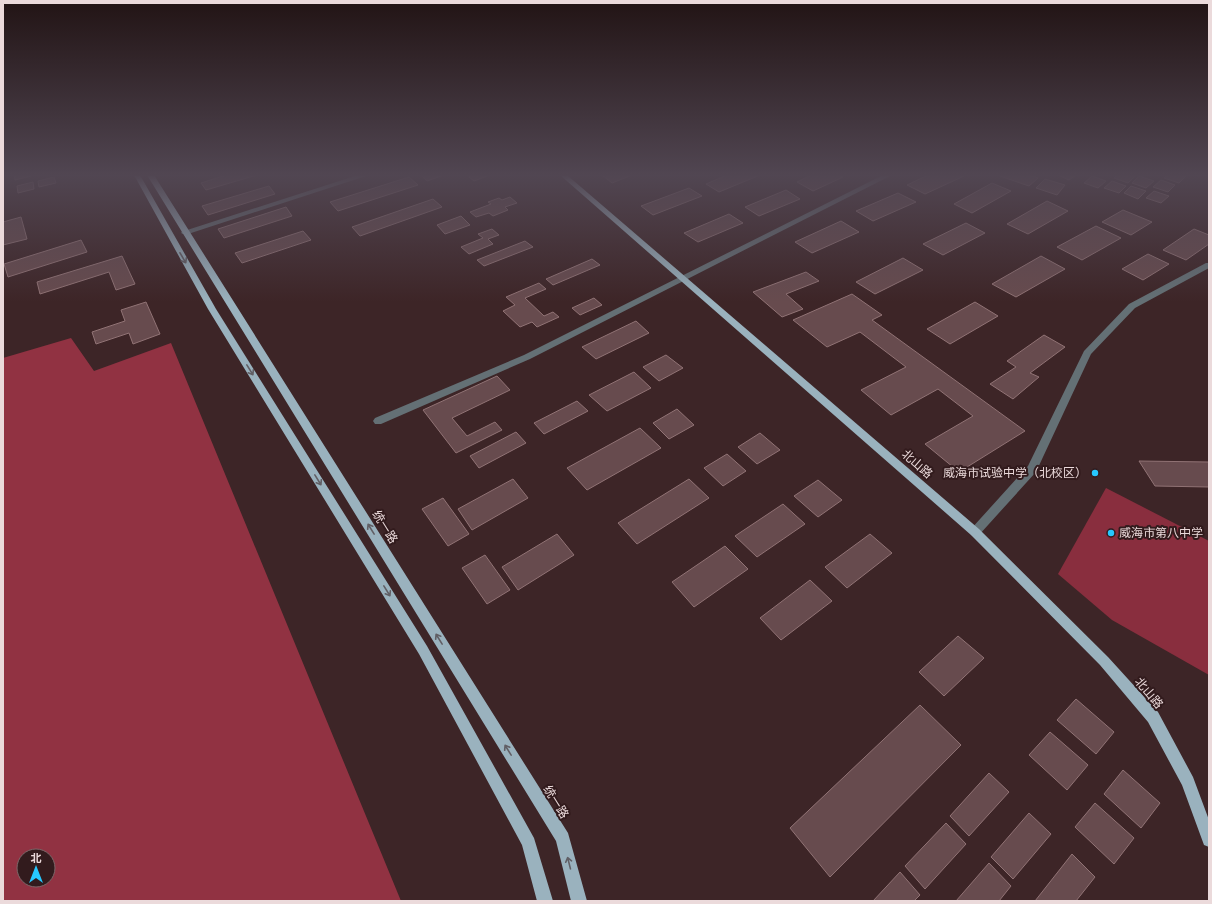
<svg xmlns="http://www.w3.org/2000/svg" width="1212" height="904" font-family="Roboto,'Noto Sans SC',sans-serif">
  <style>
    .green { fill: #892e3e }
    .forest { fill: #913242; fill-rule: evenodd }
    .building { fill: #674b4e; stroke: #917375 }
    .lines { fill: none; stroke-linecap: round; stroke-linejoin: round }
    .minor { fill: #647075; fill-rule: evenodd }
    .major { fill: #9ab2be; fill-rule: evenodd }
    .oneway { stroke: #615f65 }
    .poi-dot { fill: #27c8ff; stroke: #321b1d; stroke-width: 1.5 }
    .labels { text-anchor: middle; dominant-baseline: central; stroke-width: 4; stroke-linejoin: round; paint-order: stroke }
    .street-label { font-size: 12px; fill: #ebdadb; stroke: #321b1d }
    .poi-label { font-size: 12px; fill: #ebdadb; stroke: #321b1d; text-anchor: end }
  </style>
  <rect width="100%" height="100%" fill="#3d2527"/>
  <polygon class="green" points="1106,488 1209,541 1209,675 1112,620 1058,574"/>
  <path class="forest" d="M71 338 94 371 171 343 401 901H3V358ZM24 856H48V880H24Z"/>
  <g class="building">
    <polygon points="14,175 31,175 31,176 15,180"/>
    <polygon points="226,175 257,175 206,190 201,183"/>
    <polygon points="421,175 444,175 427,181"/>
    <polygon points="473,175 490,175 474,181 469,177"/>
    <polygon points="602,175 632,175 612,183"/>
    <polygon points="727,175 760,175 719,192 706,184"/>
    <polygon points="811,175 840,175 843,177 813,191 797,182"/>
    <polygon points="928,175 962,175 964,176 925,194 907,185"/>
    <polygon points="997,175 1031,175 1038,178 1029,186"/>
    <polygon points="1058,175 1076,175 1069,180"/>
    <polygon points="1117,175 1132,175 1135,176 1128,183 1114,178"/>
    <polygon points="1167,175 1183,175 1186,176 1179,183 1164,178"/>
    <polygon points="1092,176 1106,181 1098,188 1084,183"/>
    <polygon points="1139,176 1154,181 1146,188 1132,183"/>
    <polygon points="54,177 56,183 39,187 38,181"/>
    <polygon points="409,177 418,185 338,211 330,202"/>
    <polygon points="1045,179 1065,185 1057,195 1036,188"/>
    <polygon points="1161,180 1175,185 1168,192 1153,187"/>
    <polygon points="1112,181 1126,186 1119,193 1104,188"/>
    <polygon points="33,182 34,189 18,193 17,186"/>
    <polygon points="992,183 1011,191 972,213 954,204"/>
    <polygon points="269,186 275,194 208,215 202,206"/>
    <polygon points="1131,186 1146,191 1138,199 1124,193"/>
    <polygon points="689,188 702,196 653,215 641,206"/>
    <polygon points="786,190 800,199 759,216 745,207"/>
    <polygon points="1154,191 1169,196 1161,203 1146,198"/>
    <polygon points="898,193 916,202 873,221 856,211"/>
    <polygon points="510,197 517,203 505,207 508,210 493,216 489,213 476,217 470,212 491,204 488,202 499,198 502,200"/>
    <polygon points="433,199 442,207 360,236 352,227"/>
    <polygon points="1047,201 1068,211 1028,234 1007,224"/>
    <polygon points="286,207 292,216 224,238 218,229"/>
    <polygon points="1123,210 1152,222 1131,235 1102,222"/>
    <polygon points="729,214 743,223 698,242 684,233"/>
    <polygon points="461,216 470,225 445,234 437,225"/>
    <polygon points="21,217 27,239 3,245 3,222"/>
    <polygon points="841,221 859,232 812,253 795,242"/>
    <polygon points="966,223 985,233 943,255 923,244"/>
    <polygon points="1096,226 1121,238 1082,260 1057,247"/>
    <polygon points="492,229 499,235 488,239 493,244 469,254 461,247 483,238 478,234"/>
    <polygon points="1194,229 1209,235 1209,244 1186,260 1163,250"/>
    <polygon points="303,231 311,240 242,263 235,253"/>
    <polygon points="81,240 87,252 8,277 4,264"/>
    <polygon points="525,241 533,247 484,266 477,260"/>
    <polygon points="1148,254 1169,264 1143,280 1122,269"/>
    <polygon points="122,256 135,284 116,290 109,272 40,294 37,282"/>
    <polygon points="1041,256 1065,269 1016,297 992,284"/>
    <polygon points="903,258 923,270 875,294 856,282"/>
    <polygon points="592,259 600,265 553,285 546,279"/>
    <polygon points="806,272 819,281 786,294 803,309 782,317 753,292"/>
    <polygon points="539,283 546,289 525,298 544,316 553,312 559,317 537,327 532,322 520,327 503,311 515,305 506,297"/>
    <polygon points="852,294 882,315 872,320 1025,431 959,472 925,444 973,416 938,389 891,415 861,390 906,367 860,332 827,347 793,320"/>
    <polygon points="594,298 602,305 580,315 572,308"/>
    <polygon points="146,302 160,334 133,344 129,333 96,344 92,332 125,321 121,310"/>
    <polygon points="975,302 998,316 950,344 927,329"/>
    <polygon points="636,321 649,333 596,359 582,347"/>
    <polygon points="1044,335 1065,347 1030,373 1039,377 1013,399 990,384 1016,367 1007,361"/>
    <polygon points="666,355 683,368 659,381 643,367"/>
    <polygon points="634,372 651,388 607,411 589,395"/>
    <polygon points="497,376 510,390 452,418 467,436 495,422 502,430 456,453 423,410"/>
    <polygon points="577,401 588,411 544,434 534,423"/>
    <polygon points="677,409 694,425 669,439 653,423"/>
    <polygon points="640,428 661,448 587,490 567,468"/>
    <polygon points="516,432 526,443 479,468 470,456"/>
    <polygon points="760,433 780,450 757,464 738,447"/>
    <polygon points="727,454 746,471 723,486 704,468"/>
    <polygon points="1139,461 1209,462 1209,487 1155,486"/>
    <polygon points="513,479 528,498 472,530 458,509"/>
    <polygon points="689,479 709,498 637,544 618,523"/>
    <polygon points="818,480 842,500 818,517 794,496"/>
    <polygon points="443,498 469,534 448,546 422,509"/>
    <polygon points="783,504 805,524 757,557 735,536"/>
    <polygon points="557,534 574,555 518,590 502,567"/>
    <polygon points="870,534 892,553 847,588 825,567"/>
    <polygon points="725,546 748,569 694,607 672,582"/>
    <polygon points="485,555 510,590 487,604 462,568"/>
    <polygon points="810,580 832,601 781,640 760,618"/>
    <polygon points="958,636 984,658 944,696 919,672"/>
    <polygon points="1076,699 1114,732 1096,754 1057,720"/>
    <polygon points="920,705 961,745 830,877 790,828"/>
    <polygon points="1050,732 1088,765 1067,790 1029,755"/>
    <polygon points="1123,770 1160,803 1141,828 1104,794"/>
    <polygon points="989,773 1009,792 969,836 950,816"/>
    <polygon points="1095,803 1134,838 1114,864 1075,827"/>
    <polygon points="1029,813 1051,834 1013,879 991,857"/>
    <polygon points="946,823 966,844 925,889 905,866"/>
    <polygon points="1072,854 1095,877 1076,901 1035,901"/>
    <polygon points="989,863 1011,886 999,901 956,901"/>
    <polygon points="900,872 920,895 914,901 873,901"/>
  </g>
  <g class="lines">
    <g class="minor">
      <polygon points="358,175 369,175 188,234 182,234 181,232"/>
      <polygon points="883,175 892,175 530,359 381,424 375,424 373,421 375,418 524,355"/>
      <polygon points="1206,263 1209,263 1209,268 1135,308 1091,354 1036,472 979,535 975,537 971,535 970,532 971,529 1028,466 1084,351 1129,304"/>
    </g>
    <g class="major">
      <polygon points="134,175 140,175 216,309 427,646 534,838 553,901 537,901 522,845 419,654 208,309"/>
      <polygon points="147,175 154,175 568,833 587,901 571,901 556,841"/>
      <polygon points="560,175 567,175 979,529 1108,657 1158,712 1193,777 1209,820 1209,847 1204,845 1182,785 1148,722 1100,665 971,535"/>
    </g>
  </g>
  <defs><path id="oneway-shaft" d="M-6 0H5M1.5-3L5.5 0L1.5 3" fill="none" stroke-width="1.6" stroke-linecap="round" stroke-linejoin="round"/></defs>
  <g class="oneway">
    <use href="#oneway-shaft" transform="translate(183 258) rotate(60)"/>
    <use href="#oneway-shaft" transform="translate(250 370) rotate(58)"/>
    <use href="#oneway-shaft" transform="translate(318 480) rotate(58)"/>
    <use href="#oneway-shaft" transform="translate(371 529) rotate(-122)"/>
    <use href="#oneway-shaft" transform="translate(387 591) rotate(58)"/>
    <use href="#oneway-shaft" transform="translate(439 639) rotate(-122)"/>
    <use href="#oneway-shaft" transform="translate(508 750) rotate(-122)"/>
    <use href="#oneway-shaft" transform="translate(569 863) rotate(-104)"/>
  </g>
  <linearGradient id="sky" x2="0" y2="1"><stop stop-color="#221415"/><stop offset="0.58" stop-color="#514652"/><stop offset="1" stop-color="#514652" stop-opacity="0"/></linearGradient>
  <rect width="1212" height="302" fill="url(#sky)"/>
  <g class="poi-dot">
    <circle cx="1095" cy="473" r="4"/>
    <circle cx="1111" cy="533" r="4"/>
  </g>
  <g class="labels">
    <g class="street-label">
      <text transform="translate(917 464) rotate(41)">北山路</text>
      <text transform="translate(385 527) rotate(58)">统一路</text>
      <text transform="translate(1149 693) rotate(50)">北山路</text>
      <text transform="translate(556 802) rotate(58)">统一路</text>
    </g>
    <g class="poi-label">
      <text x="1087" y="473">威海市试验中学（北校区）</text>
      <text x="1119" y="533" text-anchor="start">威海市第八中学</text>
    </g>
  </g>
  <rect width="1212" height="904" fill="none" stroke="#ebdadb" stroke-width="8"/>
  <g transform="translate(36 868)"><circle r="19" fill="#321b1d" stroke="#7c6769"/>
  <path d="M0-3L7 15L0 10L-7 15Z" fill="#27c8ff"/>
  <text y="-6" font-size="11" font-weight="bold" text-anchor="middle" fill="#ebdadb">北</text>
  </g>
</svg>
